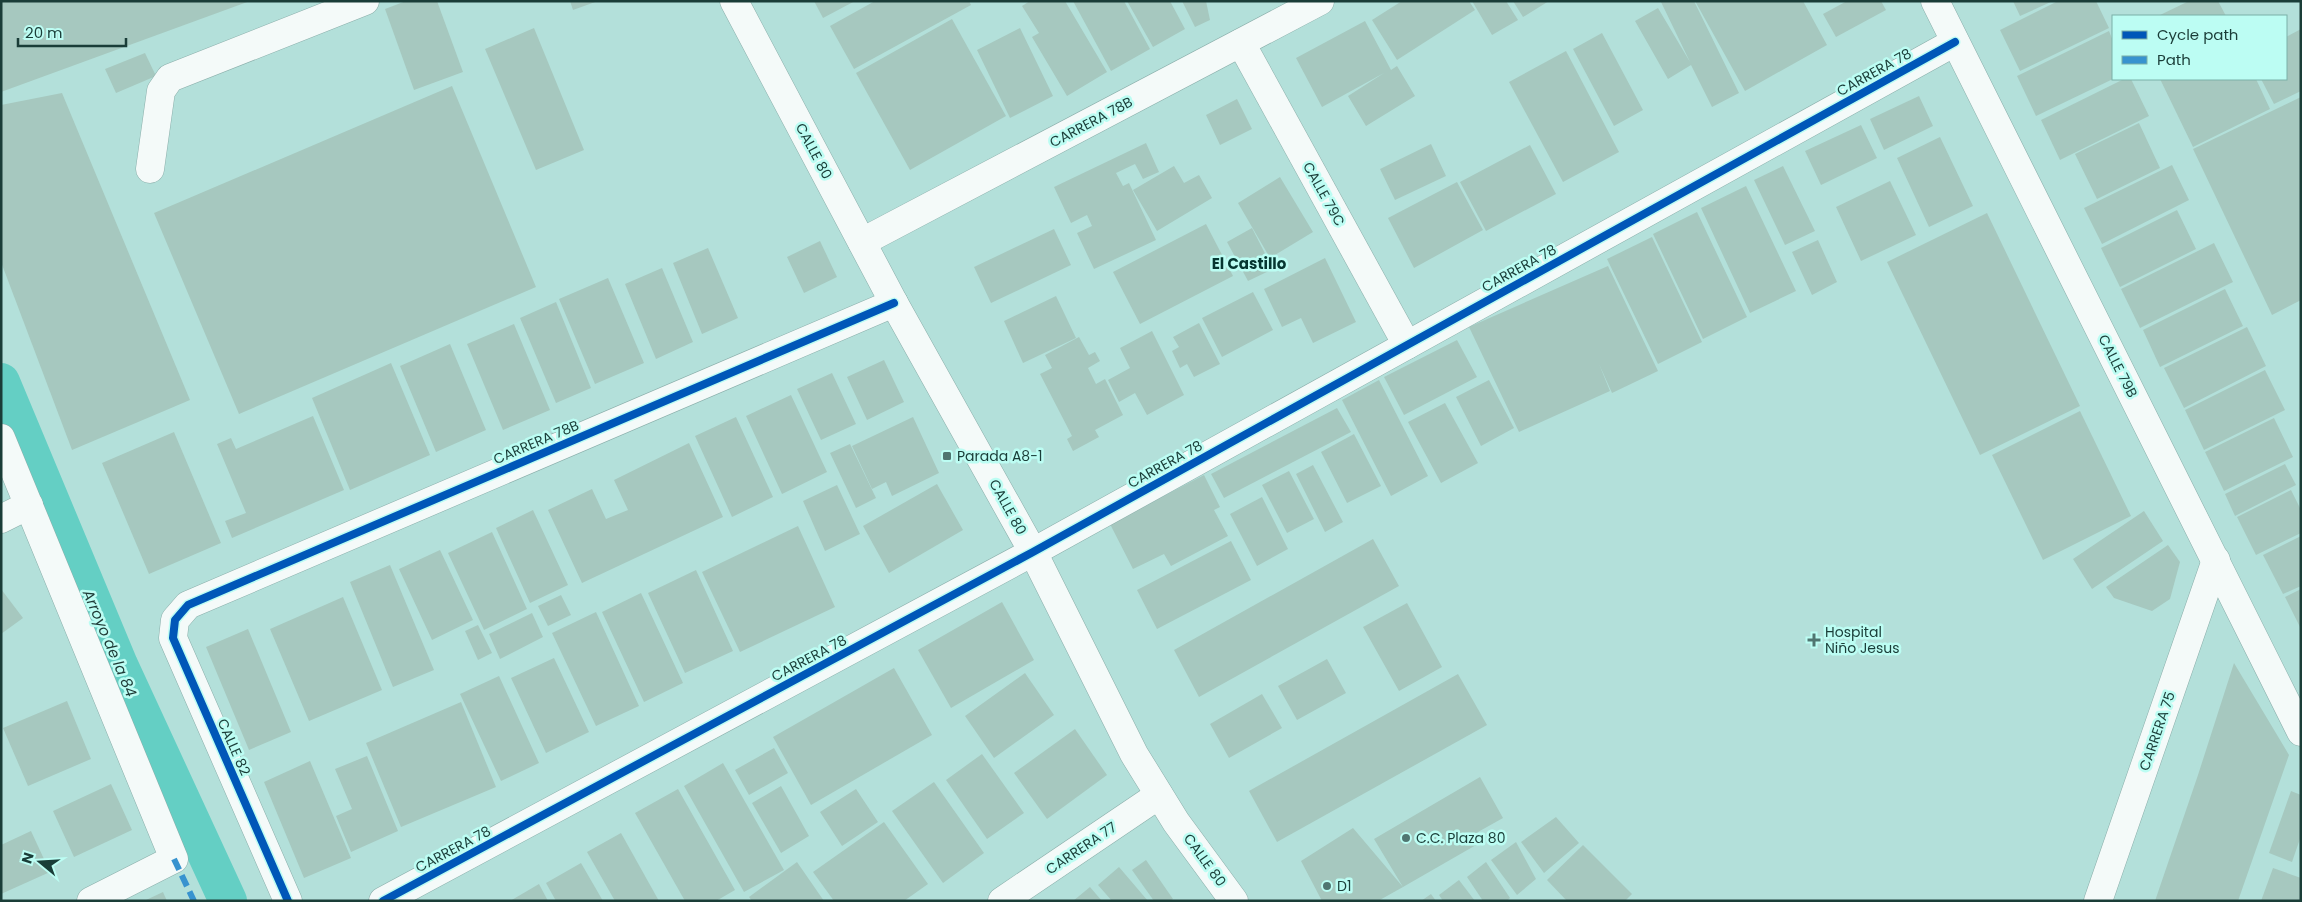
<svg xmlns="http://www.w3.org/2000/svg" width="2302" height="902" font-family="Poppins,sans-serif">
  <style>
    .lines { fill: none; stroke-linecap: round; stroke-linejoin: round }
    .canal { stroke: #64cfc4; stroke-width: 38 }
    .building { fill: #a6c8bf }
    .minor-casing { stroke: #8aaeaa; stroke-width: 29 }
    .minor { stroke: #f4faf9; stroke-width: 28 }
    .quiet { stroke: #3893cf; stroke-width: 6; stroke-dasharray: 12 6; stroke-linecap: butt }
    .cycleway-casing { stroke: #bcfdf3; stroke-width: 11 }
    .cycleway { stroke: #0057b8; stroke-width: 8 }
    .poi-dot { fill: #507671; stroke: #bcfdf3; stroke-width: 2 }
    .labels { text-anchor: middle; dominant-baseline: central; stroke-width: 5; stroke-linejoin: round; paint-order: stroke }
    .street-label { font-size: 14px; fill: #1a3d38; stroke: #bcfdf3 }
    .poi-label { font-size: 14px; fill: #1a3d38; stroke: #bcfdf3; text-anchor: start }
    .neighbourhood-label { font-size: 15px; font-weight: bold; fill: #063631; stroke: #bcfdf3 }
    .water-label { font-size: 15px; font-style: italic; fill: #1e3a36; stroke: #bcfdf3 }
  </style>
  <rect width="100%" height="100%" fill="#b3e0da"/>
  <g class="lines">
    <polyline class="canal" points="1,382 119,665 228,901"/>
  </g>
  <g class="building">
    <polygon points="1,1 250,1 1,92"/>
    <polygon points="406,1 437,1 463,72 414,90 385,9"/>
    <polygon points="570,1 598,1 573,10"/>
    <polygon points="814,1 855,1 823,18"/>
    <polygon points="875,1 969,1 971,5 854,69 830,26"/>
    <polygon points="1030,1 1065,1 1107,72 1067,96 1032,37 1039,33 1022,6"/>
    <polygon points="1073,1 1124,1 1150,49 1111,71"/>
    <polygon points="1127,1 1170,1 1185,29 1153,47"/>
    <polygon points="1182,1 1206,1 1210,20 1195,27"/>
    <polygon points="1402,1 1469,1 1475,10 1397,60 1372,20"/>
    <polygon points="1472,1 1506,1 1518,20 1492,35"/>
    <polygon points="1513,1 1549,1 1523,17"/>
    <polygon points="1663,1 1694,1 1739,93 1712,107 1691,65 1668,79 1635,21 1658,8 1690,62 1661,2"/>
    <polygon points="1695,1 1803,1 1827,45 1745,91"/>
    <polygon points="1847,1 1881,1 1886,10 1836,37 1823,14"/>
    <polygon points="2013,1 2053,1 2020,16"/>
    <polygon points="2058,1 2096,1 2109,28 2020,71 2000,30"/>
    <polygon points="2189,1 2218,1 2226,16 2158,16"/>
    <polygon points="952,19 1006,116 910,170 856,73"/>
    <polygon points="1365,21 1391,70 1397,66 1415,96 1366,126 1348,96 1384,73 1322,107 1296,58"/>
    <polygon points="534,28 584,150 536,170 485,49"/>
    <polygon points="1020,28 1053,96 1010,118 977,50"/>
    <polygon points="2301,29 2301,91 2274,104 2261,79 2286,79 2286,37"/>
    <polygon points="2109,31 2113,41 2113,79 2036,116 2017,76"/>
    <polygon points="1602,33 1643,110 1614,126 1573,49"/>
    <polygon points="1566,51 1619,152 1563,182 1509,82"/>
    <polygon points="145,53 156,76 116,93 105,69"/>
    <polygon points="2124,79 2131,79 2149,116 2060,160 2041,120"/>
    <polygon points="2160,79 2256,79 2270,109 2193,147"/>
    <polygon points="452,86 536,287 239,414 154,213"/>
    <polygon points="62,93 190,400 72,450 1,262 1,105"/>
    <polygon points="1919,96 1933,126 1884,150 1870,119"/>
    <polygon points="2301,97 2301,300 2272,315 2193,149"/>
    <polygon points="1237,99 1252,129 1220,145 1206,115"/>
    <polygon points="2139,123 2160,168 2097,199 2075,154"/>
    <polygon points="1861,125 1877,158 1821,185 1805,151"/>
    <polygon points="1940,137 1973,206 1929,227 1897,158"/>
    <polygon points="1146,143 1159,172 1143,179 1135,164 1116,173 1123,186 1129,183 1156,240 1094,269 1077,233 1092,226 1087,215 1071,223 1054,187"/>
    <polygon points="1431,144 1446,176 1395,200 1380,169"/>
    <polygon points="1530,145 1556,194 1486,231 1460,182"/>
    <polygon points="2172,165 2189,200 2102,244 2084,208"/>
    <polygon points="1174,166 1184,183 1199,175 1212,198 1157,231 1133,190"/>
    <polygon points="1783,166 1815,231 1785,245 1754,180"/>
    <polygon points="1280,177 1313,232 1270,258 1238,203"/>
    <polygon points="1890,181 1916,235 1861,261 1836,207"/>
    <polygon points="1457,182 1483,230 1414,268 1388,218"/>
    <polygon points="1746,186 1796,291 1750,313 1701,208"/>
    <polygon points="2177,210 2196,249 2120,287 2101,248"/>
    <polygon points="1697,212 1747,317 1703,339 1653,234"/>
    <polygon points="1987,213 2080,406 1980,455 1887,262"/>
    <polygon points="1206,224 1233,276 1140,324 1113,272"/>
    <polygon points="1252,228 1273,269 1248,281 1227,242"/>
    <polygon points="1054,229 1071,265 991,303 974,267"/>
    <polygon points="1652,237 1702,342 1658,364 1607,259"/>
    <polygon points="1818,240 1837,282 1812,295 1792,252"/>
    <polygon points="820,241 837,277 804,293 787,257"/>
    <polygon points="2214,243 2233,282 2140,328 2121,289"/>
    <polygon points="708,248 738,318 702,334 673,263"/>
    <polygon points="1325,258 1356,322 1313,343 1301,318 1282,327 1264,289"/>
    <polygon points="1608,266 1658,371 1612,393 1599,364 1610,391 1519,432 1469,327"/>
    <polygon points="662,268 693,342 656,359 625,284"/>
    <polygon points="608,278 644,363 595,384 559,299"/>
    <polygon points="2225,289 2243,326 2160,367 2143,330"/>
    <polygon points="1253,292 1273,330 1222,357 1202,318"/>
    <polygon points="1056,296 1076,338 1023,363 1004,321"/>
    <polygon points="556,302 591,388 556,403 520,318"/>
    <polygon points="1199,323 1220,364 1194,377 1187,364 1180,368 1172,351 1179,347 1173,337"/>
    <polygon points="514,324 550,410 503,430 467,344"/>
    <polygon points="2247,327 2266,366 2184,408 2164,368"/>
    <polygon points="1152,331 1184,395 1147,415 1135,393 1119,402 1108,380 1130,368 1120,348"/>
    <polygon points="1079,337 1089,355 1095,352 1100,361 1088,368 1096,384 1105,379 1123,415 1095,430 1099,437 1073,451 1067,439 1072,436 1040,374 1052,368 1045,355"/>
    <polygon points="1457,340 1477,377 1404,415 1384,377"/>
    <polygon points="450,344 486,430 436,452 400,366"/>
    <polygon points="884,360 904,402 867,420 847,377"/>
    <polygon points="391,363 430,455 350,490 312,398"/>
    <polygon points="2265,370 2285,410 2204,450 2185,410"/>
    <polygon points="832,373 856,424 821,440 797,389"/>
    <polygon points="1379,380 1428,476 1391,496 1342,400"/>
    <polygon points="1489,380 1514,428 1481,446 1456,397"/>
    <polygon points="791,395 827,472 782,494 746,416"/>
    <polygon points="1445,403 1478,463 1441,483 1408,422"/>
    <polygon points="1337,408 1351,432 1224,498 1211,474"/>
    <polygon points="2080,411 2131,516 2043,560 1992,455"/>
    <polygon points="313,416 344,490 232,538 225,521 246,513 217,444 231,438 236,449"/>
    <polygon points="736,417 773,497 732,517 695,436"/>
    <polygon points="913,417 939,473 892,496 886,482 872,489 852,446"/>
    <polygon points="2274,418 2293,457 2224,491 2205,452"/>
    <polygon points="174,432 221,543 149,574 102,463"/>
    <polygon points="1354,434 1381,486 1347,503 1321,452"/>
    <polygon points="689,443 723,517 582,583 548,510 592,489 606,519 628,510 614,480"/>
    <polygon points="850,444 876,498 856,508 830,453"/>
    <polygon points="2285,464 2296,485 2235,516 2225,494"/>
    <polygon points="1313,465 1343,522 1325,532 1296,474"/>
    <polygon points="1289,471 1314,519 1287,533 1262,485"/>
    <polygon points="1204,475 1220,507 1214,510 1228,536 1171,566 1164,554 1133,569 1110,524"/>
    <polygon points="937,484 963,530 889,573 863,526"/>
    <polygon points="837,485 860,534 825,551 803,501"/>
    <polygon points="2291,490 2301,510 2301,533 2256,555 2237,517"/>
    <polygon points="1262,497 1288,549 1257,566 1230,514"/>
    <polygon points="533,510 568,585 530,603 496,528"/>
    <polygon points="2144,511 2163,541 2092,589 2073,559"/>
    <polygon points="798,526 835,607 740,652 702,572"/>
    <polygon points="492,532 527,609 484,630 448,553"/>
    <polygon points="2301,536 2301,586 2283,594 2263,555"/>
    <polygon points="1373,539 1399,586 1199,697 1174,650"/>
    <polygon points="1231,541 1251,580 1157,629 1137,590"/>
    <polygon points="2168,545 2180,562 2170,599 2152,611 2114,598 2106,587"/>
    <polygon points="440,550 473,620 432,640 399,569"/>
    <polygon points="390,565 434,670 393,687 350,582"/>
    <polygon points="696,570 733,651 685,673 648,593"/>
    <polygon points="1,589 23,618 1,634"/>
    <polygon points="2301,589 2301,629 2285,597"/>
    <polygon points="641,593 683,683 644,702 602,612"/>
    <polygon points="561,595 571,615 548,626 538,606"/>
    <polygon points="343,597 382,690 309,721 270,629"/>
    <polygon points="1002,602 1034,660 951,708 918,650"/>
    <polygon points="1407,603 1442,667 1399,691 1363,627"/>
    <polygon points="596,612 639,706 596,726 552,633"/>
    <polygon points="532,613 543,637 500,659 489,634"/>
    <polygon points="478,625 492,653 478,660 465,631"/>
    <polygon points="248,629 291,732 249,750 206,647"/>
    <polygon points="554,658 589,732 546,753 511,678"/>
    <polygon points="1327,659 1346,693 1297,720 1278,686"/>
    <polygon points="2234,663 2289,755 2238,901 2155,901 2198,775"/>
    <polygon points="894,668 932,735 811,805 773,737"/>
    <polygon points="1025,673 1054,715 994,758 965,716"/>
    <polygon points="1458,674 1487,725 1277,842 1249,791"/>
    <polygon points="499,676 539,763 501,781 460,694"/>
    <polygon points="1262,694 1282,728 1229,758 1210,724"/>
    <polygon points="67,701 91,759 28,786 3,728"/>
    <polygon points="461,702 496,787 401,827 366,743"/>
    <polygon points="1075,729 1107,775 1047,819 1014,773"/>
    <polygon points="774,748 788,773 749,795 735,770"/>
    <polygon points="982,754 1024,813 987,839 946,780"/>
    <polygon points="367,756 398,831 351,852 336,816 352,809 335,769"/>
    <polygon points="310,761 351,858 304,878 264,782"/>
    <polygon points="723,763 784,870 744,892 684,786"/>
    <polygon points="1480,777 1503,818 1478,832 1483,841 1403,887 1378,901 1322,901 1301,861 1353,828 1403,887 1374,839"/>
    <polygon points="934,782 984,853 943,883 892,811"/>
    <polygon points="111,784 132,830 74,857 53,811"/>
    <polygon points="781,786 809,836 781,853 752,803"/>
    <polygon points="678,789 735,890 716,901 685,901 635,813"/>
    <polygon points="856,789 878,822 842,846 820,812"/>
    <polygon points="2291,791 2301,795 2301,836 2292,862 2269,853"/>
    <polygon points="1556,817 1579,843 1544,873 1521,842"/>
    <polygon points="884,822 928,884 904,901 834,901 813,872"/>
    <polygon points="31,831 50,872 1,894 1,845"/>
    <polygon points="621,833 659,901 615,901 587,852"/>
    <polygon points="1516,842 1536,879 1517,895 1491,860"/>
    <polygon points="1583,845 1632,894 1625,901 1567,901 1547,880"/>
    <polygon points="1146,860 1173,899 1170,901 1154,901 1132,870"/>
    <polygon points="797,862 824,901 752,901 749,897"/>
    <polygon points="1486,862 1510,898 1507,901 1483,901 1467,877"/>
    <polygon points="581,863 603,901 556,901 546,883"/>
    <polygon points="1119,867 1148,901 1112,901 1098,885"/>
    <polygon points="2273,868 2301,878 2301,901 2261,901"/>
    <polygon points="1459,880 1475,901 1443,901 1439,895"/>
    <polygon points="539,884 548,901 510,901"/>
    <polygon points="1090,887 1102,901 1073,901"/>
    <polygon points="163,892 167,901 144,901"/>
    <polygon points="1431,894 1436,901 1421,901"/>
  </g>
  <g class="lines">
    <defs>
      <g id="minor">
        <polyline points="734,1 894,303 1033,552 1134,754 1176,822 1234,901"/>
        <polyline points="1935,1 2301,732"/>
        <polyline points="1241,43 1407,345"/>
        <polyline points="150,169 161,91 170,78 365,1"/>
        <polyline points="862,242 1320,1"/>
        <polyline points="1,438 174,859 91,901"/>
        <polyline points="1,519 29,505"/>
        <polyline points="288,901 173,638 175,620 188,605 894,303"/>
        <polyline points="383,901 1033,552 1955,42"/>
        <polyline points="1002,901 1159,795"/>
        <polyline points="2098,901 2216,560"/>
      </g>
    </defs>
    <use href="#minor" class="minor-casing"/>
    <use href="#minor" class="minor"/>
    <polyline class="quiet" points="174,859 194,901"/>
    <defs>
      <g id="cycleway">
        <polyline points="288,901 173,638 175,620 188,605 894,303"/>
        <polyline points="383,901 1033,552 1955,42"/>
      </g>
    </defs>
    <use href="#cycleway" class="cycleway-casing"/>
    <use href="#cycleway" class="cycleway"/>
  </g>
  <g class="poi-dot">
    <rect x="942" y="451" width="10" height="10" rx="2.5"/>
    <path d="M1811.5 632.5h5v5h5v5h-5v5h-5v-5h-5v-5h5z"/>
    <circle cx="1406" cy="838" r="5"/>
    <circle cx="1327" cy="886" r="5"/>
  </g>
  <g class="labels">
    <g class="street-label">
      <text transform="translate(1874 72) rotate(-29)">CARRERA 78</text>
      <text transform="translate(1091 122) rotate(-28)">CARRERA 78B</text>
      <text transform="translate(814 151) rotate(62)">CALLE 80</text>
      <text transform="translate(1324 194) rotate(61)">CALLE 79C</text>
      <text transform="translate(1519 268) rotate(-29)">CARRERA 78</text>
      <text transform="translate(2118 366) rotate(63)">CALLE 79B</text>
      <text transform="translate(536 442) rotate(-23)">CARRERA 78B</text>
      <text transform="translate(1165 464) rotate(-29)">CARRERA 78</text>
      <text transform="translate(1008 507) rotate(61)">CALLE 80</text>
      <text transform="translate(809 658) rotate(-28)">CARRERA 78</text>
      <text transform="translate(2157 731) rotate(-71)">CARRERA 75</text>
      <text transform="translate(234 747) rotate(66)">CALLE 82</text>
      <text transform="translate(1081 848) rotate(-34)">CARRERA 77</text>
      <text transform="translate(453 849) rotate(-28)">CARRERA 78</text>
      <text transform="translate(1205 860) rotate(54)">CALLE 80</text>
    </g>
    <g class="poi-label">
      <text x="957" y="456">Parada A8-1</text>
      <text x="1825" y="632">Hospital<tspan x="1825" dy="16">Niño Jesus</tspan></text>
      <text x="1416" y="838">C.C. Plaza 80</text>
      <text x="1337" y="886">D1</text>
    </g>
    <g class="neighbourhood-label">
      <text x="1249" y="263">El Castillo</text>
    </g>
    <g class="water-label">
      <text transform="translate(110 643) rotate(67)">Arroyo de la 84</text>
    </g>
  </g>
  <rect width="2302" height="902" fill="none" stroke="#1a3d38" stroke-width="5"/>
  <rect x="2112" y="15" width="175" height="65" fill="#bcfdf3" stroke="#7bb0a8"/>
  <rect x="2122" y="31" width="25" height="8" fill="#0057b8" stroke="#7bb0a8"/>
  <text x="2157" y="40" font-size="15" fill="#1a3d38">Cycle path</text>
  <rect x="2122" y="56" width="25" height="8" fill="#3893cf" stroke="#7bb0a8"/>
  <text x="2157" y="65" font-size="15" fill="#1a3d38">Path</text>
  <g transform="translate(40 862) rotate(288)" stroke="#bcfdf3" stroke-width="4" paint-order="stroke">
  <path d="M0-4L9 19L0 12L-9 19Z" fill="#1a3d38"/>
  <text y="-8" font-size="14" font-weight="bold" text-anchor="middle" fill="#1a3d38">N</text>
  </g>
  <path d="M18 38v8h108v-8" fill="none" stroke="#1a3d38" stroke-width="2.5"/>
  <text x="25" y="38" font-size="15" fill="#1a3d38" stroke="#bcfdf3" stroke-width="4" paint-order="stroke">20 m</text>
</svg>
